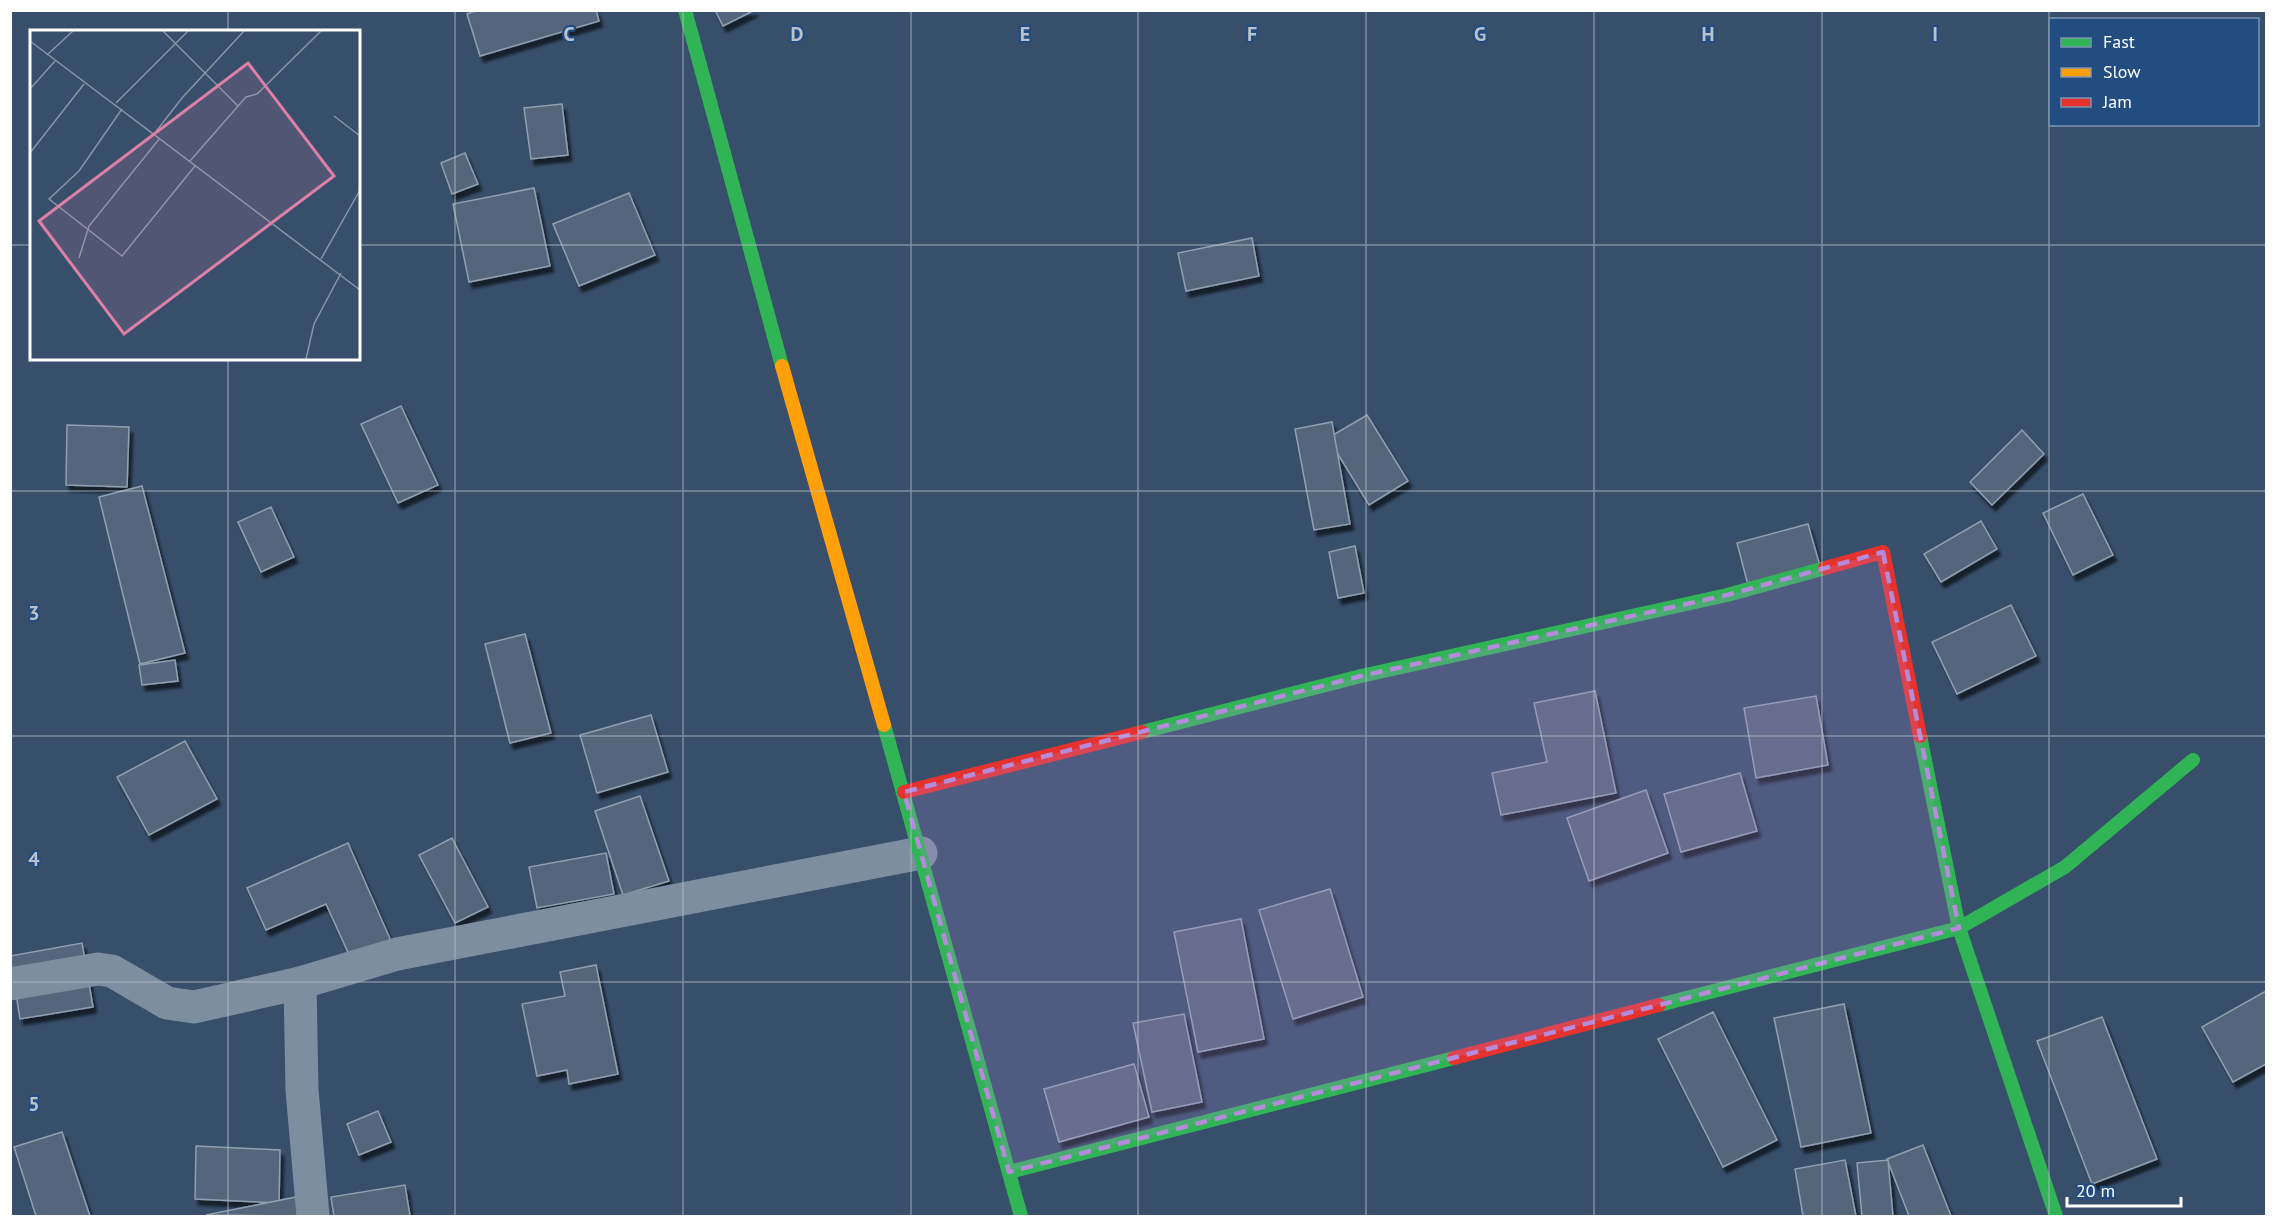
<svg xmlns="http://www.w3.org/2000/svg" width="2277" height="1227" font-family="'PT Sans',sans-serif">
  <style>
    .building { fill: #54667c; stroke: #919fb0; stroke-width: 1.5; filter: url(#shadow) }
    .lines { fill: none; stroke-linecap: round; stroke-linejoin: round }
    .street { stroke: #7e8ea1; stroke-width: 33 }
    .fast { stroke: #30b455; stroke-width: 14 }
    .slow { stroke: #ff9f0a; stroke-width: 14 }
    .jam { stroke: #e5322d; stroke-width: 14 }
    .marked { fill: #b68bdc; fill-opacity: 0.2; stroke: #b68bdc; stroke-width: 4.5; stroke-dasharray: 12 8; stroke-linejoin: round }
    .grid { fill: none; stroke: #b9c1cb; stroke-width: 1.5; stroke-opacity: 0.55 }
    .inset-road { fill: none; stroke: #8895a6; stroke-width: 1.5 }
    .view { fill: #dd80a5; fill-opacity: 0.15; stroke: #dd80a5; stroke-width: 3 }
    .inset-edge { fill: none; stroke: #fff; stroke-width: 3 }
    .grid-label { font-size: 20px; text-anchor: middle; font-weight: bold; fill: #b9c1cb; stroke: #234d80; stroke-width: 4.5; stroke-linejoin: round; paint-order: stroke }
  </style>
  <defs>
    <filter id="shadow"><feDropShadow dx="3.5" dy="6" stdDeviation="1.5" flood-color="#0009"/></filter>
  </defs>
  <rect width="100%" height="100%" fill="#384f6b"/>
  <g class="building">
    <polygon points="478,10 596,10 599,21 480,56 467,14"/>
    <polygon points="715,10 755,10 723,26"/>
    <polygon points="562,104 568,155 531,159 524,108"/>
    <polygon points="465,153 478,184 452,194 441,163"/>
    <polygon points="534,188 550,266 469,282 453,204"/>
    <polygon points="629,193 655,255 579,286 553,224"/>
    <polygon points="1252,238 1259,276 1186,291 1178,253"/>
    <polygon points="401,406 438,485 398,503 361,424"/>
    <polygon points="1367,415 1408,481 1369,505 1328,438"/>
    <polygon points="1332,422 1350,524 1314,530 1295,429"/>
    <polygon points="67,425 129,427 127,487 66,485"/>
    <polygon points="2022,430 2044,454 1992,505 1970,482"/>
    <polygon points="142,486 185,653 140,664 99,497"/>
    <polygon points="2083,494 2113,555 2073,575 2043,513"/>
    <polygon points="271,507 294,557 261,572 238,522"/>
    <polygon points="1981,521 1997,549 1941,582 1924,554"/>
    <polygon points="1808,524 1820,566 1748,585 1737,543"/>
    <polygon points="1355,546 1364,593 1338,598 1329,552"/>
    <polygon points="2011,605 2036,656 1957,694 1932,642"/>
    <polygon points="525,634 551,733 510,743 485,644"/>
    <polygon points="175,660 178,681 142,685 139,665"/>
    <polygon points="1595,691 1616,793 1501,815 1492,773 1547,762 1534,703"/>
    <polygon points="1816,696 1828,765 1756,778 1744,708"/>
    <polygon points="651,715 668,772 597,793 580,735"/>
    <polygon points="185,741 217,799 149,835 117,777"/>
    <polygon points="1740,773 1757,831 1681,852 1664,794"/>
    <polygon points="1646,790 1668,853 1589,881 1567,818"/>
    <polygon points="640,796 669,881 623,895 595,811"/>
    <polygon points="452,838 488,907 455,923 419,855"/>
    <polygon points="348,843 391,941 351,959 326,904 266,930 247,888"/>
    <polygon points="606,853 614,894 537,908 529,867"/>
    <polygon points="1330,889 1363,997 1293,1019 1259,910"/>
    <polygon points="1241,919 1264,1039 1198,1052 1174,932"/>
    <polygon points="82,943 93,1007 20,1019 10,956"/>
    <polygon points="596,965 618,1074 569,1084 567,1070 537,1076 522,1004 565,996 560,972"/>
    <polygon points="2266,991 2266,1064 2233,1082 2202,1027"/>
    <polygon points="1844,1004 1871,1133 1801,1147 1774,1018"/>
    <polygon points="1713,1012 1777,1140 1723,1167 1658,1039"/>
    <polygon points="1184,1014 1202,1102 1152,1112 1133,1023"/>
    <polygon points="2102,1017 2157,1159 2092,1184 2037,1041"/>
    <polygon points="1134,1064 1149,1117 1059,1142 1044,1089"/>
    <polygon points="378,1111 391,1142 359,1155 347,1124"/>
    <polygon points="62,1132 90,1216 36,1216 14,1147"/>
    <polygon points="1923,1145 1951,1216 1909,1216 1887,1159"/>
    <polygon points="196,1146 280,1150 279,1203 195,1199"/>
    <polygon points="1845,1160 1856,1216 1803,1216 1795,1169"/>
    <polygon points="1888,1160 1893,1216 1862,1216 1857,1163"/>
    <polygon points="405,1185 410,1216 334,1216 331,1197"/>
    <polygon points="296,1197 300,1216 206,1215"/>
  </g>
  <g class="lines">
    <g class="street">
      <polyline points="300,983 302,1090 313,1216"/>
      <polyline points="10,984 98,969 112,971 167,1003 194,1007 300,983 397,954 921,853"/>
    </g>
    <g class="fast">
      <polyline points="685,10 782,366"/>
      <polyline points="884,725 1021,1216"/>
      <polyline points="1142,732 1361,676 1727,595 1825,568"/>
      <polyline points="1920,736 1959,928 2056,1216"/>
      <polyline points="1659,1005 1959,928 2065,867 2193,760"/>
      <polyline points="1009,1172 1454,1058"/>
    </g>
    <polyline class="slow" points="782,366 884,725"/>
    <g class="jam">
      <polyline points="1825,568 1883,552 1920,736"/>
      <polyline points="904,792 1142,732"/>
      <polyline points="1454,1058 1659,1005"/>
    </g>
  </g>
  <path class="marked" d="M1883 552 1959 928 1009 1172 904 792 1361 676 1727 595Z"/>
  <path class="grid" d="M228 10V32M455 10V1216M683 10V1216M911 10V1216M1138 10V1216M1366 10V1216M1594 10V1216M1822 10V1216M2049 10V1216M10 245H32M358 245H2266M228 358V1216M10 491H2266M10 736H2266M10 982H2266"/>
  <g transform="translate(30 30)">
    <rect width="330" height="330" fill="#384f6b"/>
    <path class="inset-road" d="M133 1 208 76M0 11 330 260M17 25 43 1M0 59 25 31M86 73 158 1M92 79 49 141 19 169 92 226 165 136M304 86 330 106M124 104 152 68 214 1M0 123 54 54M160 131 216 67 227 64 291 1M49 228 59 196 130 108M291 229 330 160M276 329 284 294 311 243"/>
    <path class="view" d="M218 33 304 146 94 304 9 191Z"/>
    <rect width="330" height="330" class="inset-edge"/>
  </g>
  <g class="grid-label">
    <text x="569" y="41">C</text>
    <text x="797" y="41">D</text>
    <text x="1025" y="41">E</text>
    <text x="1252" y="41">F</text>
    <text x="1480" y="41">G</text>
    <text x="1708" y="41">H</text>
    <text x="1935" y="41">I</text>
    <text x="34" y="620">3</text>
    <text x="34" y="866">4</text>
    <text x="34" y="1111">5</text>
  </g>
  <rect width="2277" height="1227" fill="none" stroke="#ffffff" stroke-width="24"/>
  <rect x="2049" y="18" width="210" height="108" fill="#234d80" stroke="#7b94b3" stroke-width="1.5"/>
  <rect x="2061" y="38" width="30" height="9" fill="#30b455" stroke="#7b94b3" stroke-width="1.5"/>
  <text x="2103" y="48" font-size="18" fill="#ffffff">Fast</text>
  <rect x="2061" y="68" width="30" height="9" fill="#ff9f0a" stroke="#7b94b3" stroke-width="1.5"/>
  <text x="2103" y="78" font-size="18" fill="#ffffff">Slow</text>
  <rect x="2061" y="98" width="30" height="9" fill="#e5322d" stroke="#7b94b3" stroke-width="1.5"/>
  <text x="2103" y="108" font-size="18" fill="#ffffff">Jam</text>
  <path d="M2067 1197v9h114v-9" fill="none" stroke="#ffffff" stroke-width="3"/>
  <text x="2076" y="1197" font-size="18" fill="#ffffff" stroke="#234d80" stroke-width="4.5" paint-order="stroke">20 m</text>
</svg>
